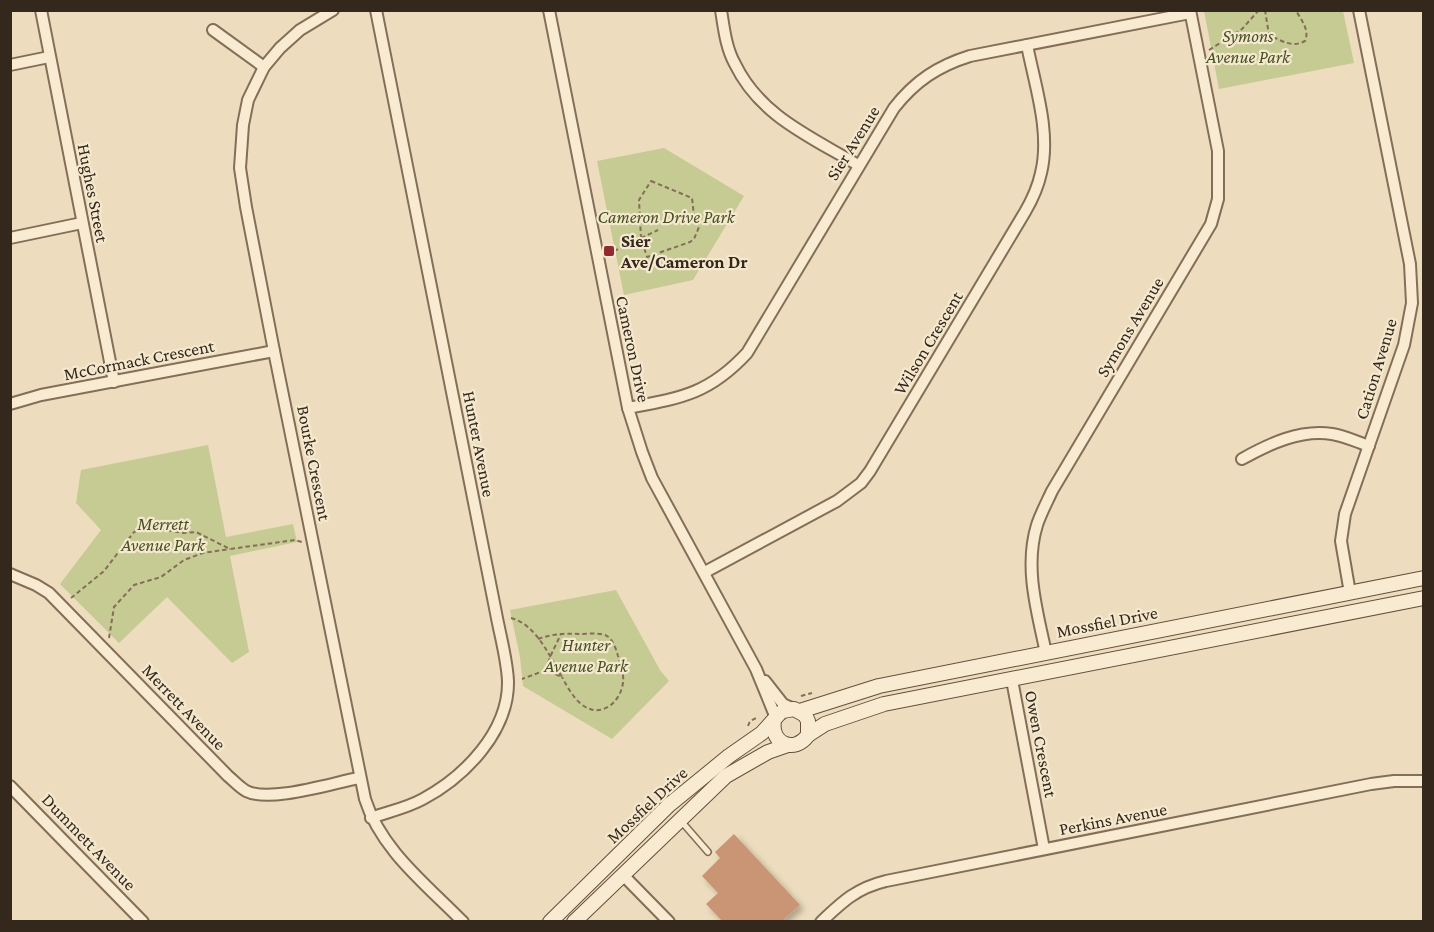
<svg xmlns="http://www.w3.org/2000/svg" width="1434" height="932" font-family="'Crimson Pro',serif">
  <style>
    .green { fill: #c6ca93 }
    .building { fill: #ca9575; filter: url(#shadow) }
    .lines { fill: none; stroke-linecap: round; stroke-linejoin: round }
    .lane-casing { stroke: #846e57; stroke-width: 8 }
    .street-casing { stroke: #846e57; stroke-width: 14 }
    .secondary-casing { stroke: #664f3b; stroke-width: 16 }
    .path { stroke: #846e57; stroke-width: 2; stroke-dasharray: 4.5 3; stroke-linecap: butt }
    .lane { stroke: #f8ebd1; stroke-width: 5 }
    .street { stroke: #f8ebd1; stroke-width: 10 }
    .secondary { stroke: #f8ebd1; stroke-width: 14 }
    .poi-dot { fill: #92292e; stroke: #f4e8ce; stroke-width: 2 }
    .labels { text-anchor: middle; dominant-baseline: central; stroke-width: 4.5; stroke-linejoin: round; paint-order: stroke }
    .park-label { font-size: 18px; font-style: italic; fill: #465023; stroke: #f4e8ce }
    .street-label { font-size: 18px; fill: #34271c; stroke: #f4e8ce }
    .poi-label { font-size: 18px; font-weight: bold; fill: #34271c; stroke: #f4e8ce; text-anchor: start }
  </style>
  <defs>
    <filter id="shadow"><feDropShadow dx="4" dy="4" stdDeviation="3" flood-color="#0004"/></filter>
  </defs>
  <rect width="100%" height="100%" fill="#edddbe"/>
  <g class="green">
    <polygon points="1204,11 1343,11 1354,63 1219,89"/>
    <polygon points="664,148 744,196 693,280 624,295 597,161"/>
    <polygon points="208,445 226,537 293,524 297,542 230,556 249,652 232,663 167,597 119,643 60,584 101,530 76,503 81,470"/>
    <polygon points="616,590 660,670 669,681 612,739 523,686 520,657 510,610"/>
  </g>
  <polygon class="building" points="734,834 800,905 782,921 722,921 706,904 718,893 702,876 720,858 715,852"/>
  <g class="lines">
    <defs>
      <polyline id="lane" points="681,821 708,852"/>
      <g id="street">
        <polyline points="41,10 114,382"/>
        <path d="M333 10 300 30 280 48 264 67 248 100 243 125 240 168 246 207 274 351 365 799C381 850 427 885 463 922"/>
        <polyline points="549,10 628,408 642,452 652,478 756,669 776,718"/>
        <path d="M721 10C724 29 726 48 735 64 760 116 811 137 858 165"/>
        <polyline points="213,30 264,67"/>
        <polyline points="10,65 49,57"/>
        <polyline points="10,238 82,223"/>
        <polyline points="10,404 41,395 274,351"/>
        <path d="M628 408C681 398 709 394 747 353L894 108C915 81 938 66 970 56L1190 13"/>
        <path d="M1242 459C1269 444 1300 429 1332 434 1345 436 1357 442 1369 446"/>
        <path d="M705 572 837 501 861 483 870 471 1025 212C1032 200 1038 187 1041 173 1051 132 1035 86 1027 45"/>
        <path d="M10 574 36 585 49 593 228 776C234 781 239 787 246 791 270 803 332 783 359 778"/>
        <polyline points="1350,593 1341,541 1345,514 1404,345 1412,303 1410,264 1359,10"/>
        <path d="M1046 653C1037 611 1024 567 1037 525 1041 513 1047 502 1052 491L1211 224 1218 199V151L1190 10"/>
        <polyline points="1012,680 1044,849"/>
        <polyline points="765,681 783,704 794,709"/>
        <polyline points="10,786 143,922"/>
        <path d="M371 818C387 812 407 808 423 799 464 777 509 732 508 681 507 659 500 635 496 613L376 10"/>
        <polyline points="623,875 669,922"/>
        <path d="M821 922C843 901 857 888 886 881L1371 784 1394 781H1424"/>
      </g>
      <g id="secondary">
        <polyline points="800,711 879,686 1424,578"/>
        <polyline points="808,735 825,724 884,704 1424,598"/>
        <path d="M550 922 669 805 729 756 762 733 779 714 783 711 794 709 805 715 808 721V735C795 754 770 744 774 721"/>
        <polyline points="574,922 726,776 768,752 788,745"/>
      </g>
    </defs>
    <use href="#lane" class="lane-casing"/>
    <use href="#street" class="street-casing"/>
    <use href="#secondary" class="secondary-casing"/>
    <g class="path">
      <path d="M1265 10 1269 35C1282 41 1292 48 1305 41 1310 29 1301 21 1296 10"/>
      <polyline points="1209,50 1242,29 1259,10"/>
      <polygon points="651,181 692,198 694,216 699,227 694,239 690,242 647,257 641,238 639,200"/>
      <polyline points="614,251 658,230"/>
      <polyline points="71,598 104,571 134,532 144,528 155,525 166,530 183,533 196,532 230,549 295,540 302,542"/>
      <path d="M511 618C537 625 549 656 562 677L546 670 522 679"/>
      <polyline points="109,638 114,607 134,585 161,577 184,560 203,553 230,549"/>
      <path d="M538 639C552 634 565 633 579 634 587 634 600 632 607 636 613 640 616 649 618 656 621 664 624 674 623 683 620 704 599 720 580 703 572 696 567 686 562 677"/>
      <polyline points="546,670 550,657 561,634"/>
      <polyline points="801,696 812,693"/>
      <polyline points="748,726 750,721 756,718"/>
    </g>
    <use href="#lane" class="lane"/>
    <use href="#street" class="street"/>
    <use href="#secondary" class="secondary"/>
  </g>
  <rect class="poi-dot" x="603" y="245" width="12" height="12" rx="3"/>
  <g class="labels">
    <g class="park-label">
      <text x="1248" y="36">Symons<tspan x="1248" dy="21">Avenue Park</tspan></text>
      <text x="666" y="217">Cameron Drive Park</text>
      <text x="163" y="524">Merrett<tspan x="163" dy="21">Avenue Park</tspan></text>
      <text x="586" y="645">Hunter<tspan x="586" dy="21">Avenue Park</tspan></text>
    </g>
    <g class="street-label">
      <text transform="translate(853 143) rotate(-58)">Sier Avenue</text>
      <text transform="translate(93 193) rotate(79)">Hughes Street</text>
      <text transform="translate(1130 327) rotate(-59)">Symons Avenue</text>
      <text transform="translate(928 343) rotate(-59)">Wilson Crescent</text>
      <text transform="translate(633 349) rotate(78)">Cameron Drive</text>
      <text transform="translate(139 360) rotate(-11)">McCormack Crescent</text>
      <text transform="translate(1376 369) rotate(-73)">Cation Avenue</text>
      <text transform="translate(479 444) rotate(79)">Hunter Avenue</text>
      <text transform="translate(314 463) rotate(79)">Bourke Crescent</text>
      <text transform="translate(1107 622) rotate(-11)">Mossfiel Drive</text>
      <text transform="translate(184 707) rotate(46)">Merrett Avenue</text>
      <text transform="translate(1041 744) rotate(79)">Owen Crescent</text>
      <text transform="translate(647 805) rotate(-43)">Mossfiel Drive</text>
      <text transform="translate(1113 819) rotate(-11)">Perkins Avenue</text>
      <text transform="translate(89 842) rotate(46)">Dummett Avenue</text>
    </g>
    <g class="poi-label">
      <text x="621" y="241">Sier<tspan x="621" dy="21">Ave/Cameron Dr</tspan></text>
    </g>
  </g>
  <rect width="1434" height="932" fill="none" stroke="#34271c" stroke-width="24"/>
</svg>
